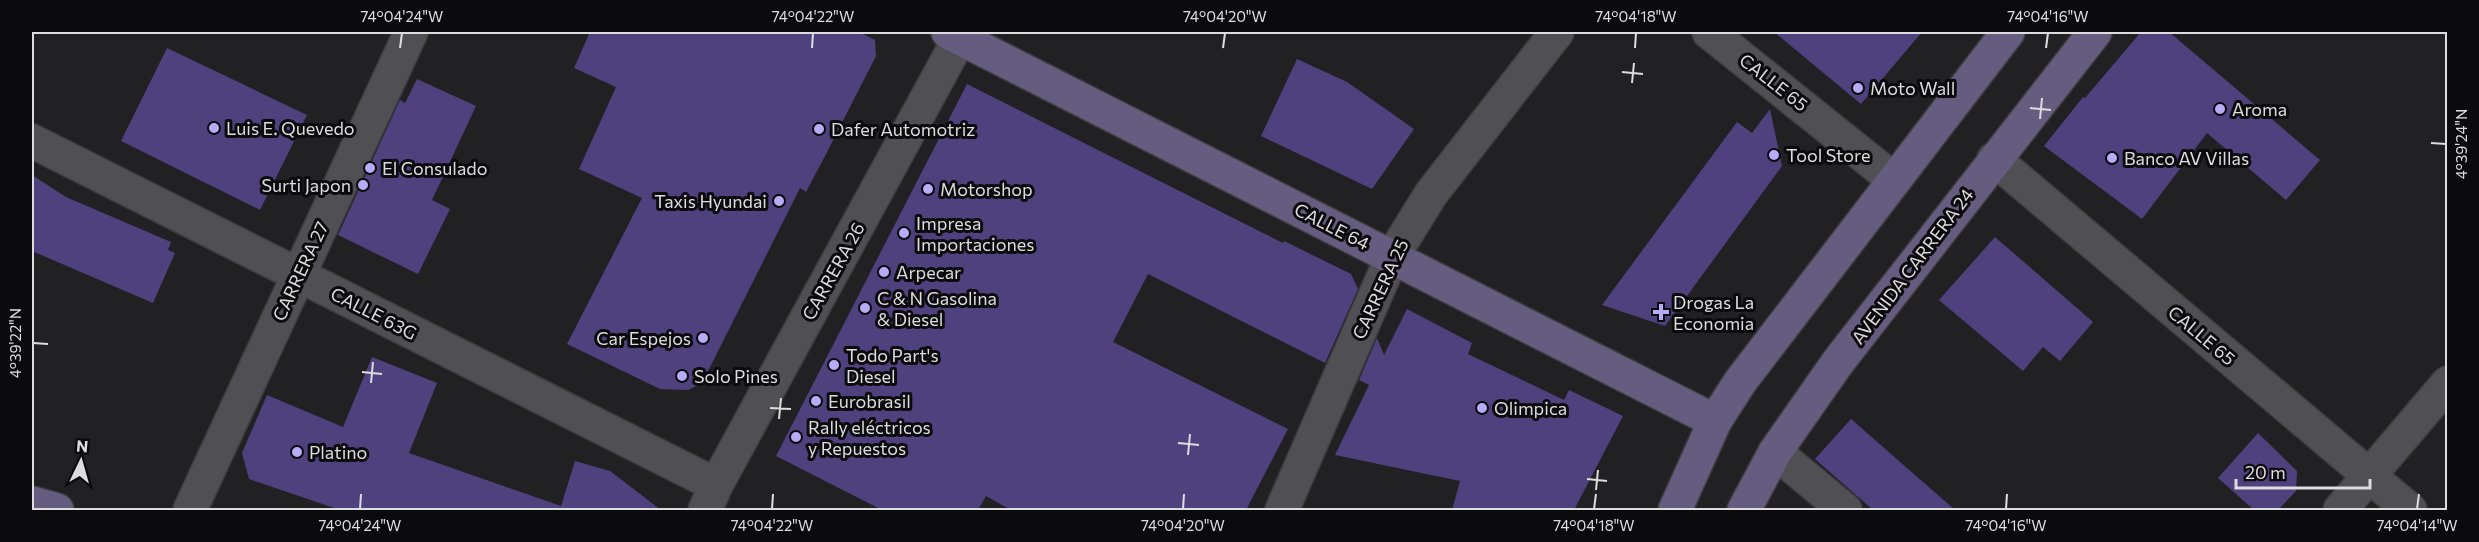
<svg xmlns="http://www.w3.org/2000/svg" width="2479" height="542" font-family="Commissioner,sans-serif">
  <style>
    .building { fill: #4e417e }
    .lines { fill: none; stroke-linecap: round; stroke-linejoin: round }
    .street-casing { stroke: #3d3d40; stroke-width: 36 }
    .secondary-casing { stroke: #3d3d40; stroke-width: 36 }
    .street { stroke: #505054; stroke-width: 33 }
    .secondary { stroke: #645d80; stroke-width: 33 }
    .ticks { fill: none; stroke: #dddde0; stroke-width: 2 }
    .poi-dot { fill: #b8abf7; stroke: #0b0a0c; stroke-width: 2 }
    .labels { text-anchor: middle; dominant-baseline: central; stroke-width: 6; stroke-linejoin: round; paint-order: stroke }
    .street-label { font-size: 18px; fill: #dddde0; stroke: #0b0a0c }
    .poi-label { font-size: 18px; fill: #dddde0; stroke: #0b0a0c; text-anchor: start }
    .neatline { fill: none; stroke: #dddde0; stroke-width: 2 }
    .ticks-label { font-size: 15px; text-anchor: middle; fill: #dddde0 }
  </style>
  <rect width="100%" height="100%" fill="#212124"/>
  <g class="building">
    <polygon points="590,32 859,32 875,40 876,56 824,158 806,192 800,188 702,383 688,390 660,389 567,344 642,198 579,169 616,87 574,68"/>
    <polygon points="1774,32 1922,32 1861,104"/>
    <polygon points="2141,32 2169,32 2320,160 2286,200 2207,133 2142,219 2044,146 2083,97 2085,98"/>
    <polygon points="167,48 307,115 260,210 121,141"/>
    <polygon points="1297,59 1347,82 1414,129 1372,189 1261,136"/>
    <polygon points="417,79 476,106 432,200 450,209 418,274 338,235 400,100 405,103"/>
    <polygon points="967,84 1283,243 1284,241 1351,274 1358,289 1325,363 1148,274 1113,342 1288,429 1246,510 1011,510 986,496 978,510 882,510 776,456"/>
    <polygon points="1770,109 1782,166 1665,326 1602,305 1737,122 1752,133"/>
    <polygon points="32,175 66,197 171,242 168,250 175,253 153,303 32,251"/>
    <polygon points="1995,237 2093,322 2060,361 2043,347 2023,371 1939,300"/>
    <polygon points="1407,309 1472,343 1468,354 1564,400 1569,390 1623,416 1574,510 1452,510 1460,481 1335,455 1369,385 1359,380 1377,338 1384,355"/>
    <polygon points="372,357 437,383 409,453 561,506 575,461 610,471 661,510 340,510 249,479 242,453 267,395 343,427"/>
    <polygon points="1851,419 1955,510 1873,510 1815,459"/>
    <polygon points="2258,433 2297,471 2296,491 2278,510 2254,510 2218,478"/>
  </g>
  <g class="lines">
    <defs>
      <g id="street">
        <polyline points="1709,32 1893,179"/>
        <polyline points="32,141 716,485"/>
        <polyline points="1994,159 2410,510"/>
        <polyline points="1775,452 1845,510"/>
        <polyline points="190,510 411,32"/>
        <polyline points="705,510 716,485 963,32"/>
        <polyline points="1282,510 1392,257 1431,194 1557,32"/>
        <polyline points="2340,510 2448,383"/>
      </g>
      <g id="secondary">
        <polyline points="948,32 1715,421"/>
        <polyline points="32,503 57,510"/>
        <polyline points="1675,510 1715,421 1740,382 2008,32"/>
        <polyline points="1744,510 1775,452 1838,362 2095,32"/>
      </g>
    </defs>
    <use href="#street" class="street-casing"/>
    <use href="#secondary" class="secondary-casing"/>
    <use href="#street" class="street"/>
    <use href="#secondary" class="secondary"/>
  </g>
  <path class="ticks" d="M400 48 402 33M812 48 813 33M1223 48 1225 33M1635 48 1636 33M2046 48 2048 33M1622 72 1643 74M1632 83 1634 63M2030 108 2051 110M2040 119 2042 98M2431 143 2446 144M33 343 48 344M362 372 382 374M371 383 373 362M770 408 791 409M779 419 781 398M1178 443 1199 445M1188 455 1190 434M1587 479 1607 481M1596 490 1598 470M360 509 361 494M772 509 773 494M1183 509 1184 494M1594 509 1596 494M2006 509 2007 494M2417 509 2419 494"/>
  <g class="poi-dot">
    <circle cx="1858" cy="88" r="6"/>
    <circle cx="2220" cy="109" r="6"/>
    <circle cx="214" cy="128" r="6"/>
    <circle cx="819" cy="129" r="6"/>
    <circle cx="1774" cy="155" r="6"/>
    <circle cx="2112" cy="158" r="6"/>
    <circle cx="370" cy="168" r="6"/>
    <circle cx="363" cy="185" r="6"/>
    <circle cx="928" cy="189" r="6"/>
    <circle cx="779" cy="201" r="6"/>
    <circle cx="904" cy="233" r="6"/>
    <circle cx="884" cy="272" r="6"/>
    <circle cx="865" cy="308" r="6"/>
    <path d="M1658 303h6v6h6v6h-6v6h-6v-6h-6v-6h6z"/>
    <circle cx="703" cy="338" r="6"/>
    <circle cx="834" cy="365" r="6"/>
    <circle cx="682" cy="376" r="6"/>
    <circle cx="816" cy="401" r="6"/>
    <circle cx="1482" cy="408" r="6"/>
    <circle cx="796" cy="437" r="6"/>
    <circle cx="297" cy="452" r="6"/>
  </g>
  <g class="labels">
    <g class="street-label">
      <text transform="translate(1774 82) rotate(38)">CALLE 65</text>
      <text transform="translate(1332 226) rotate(27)">CALLE 64</text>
      <text transform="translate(1912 266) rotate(-53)">AVENIDA CARRERA 24</text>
      <text transform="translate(300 271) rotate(-65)">CARRERA 27</text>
      <text transform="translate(833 271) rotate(-61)">CARRERA 26</text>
      <text transform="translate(1380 289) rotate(-65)">CARRERA 25</text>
      <text transform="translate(374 313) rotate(27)">CALLE 63G</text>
      <text transform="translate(2202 335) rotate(40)">CALLE 65</text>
    </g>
    <g class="poi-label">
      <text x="1870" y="88">Moto Wall</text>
      <text x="2232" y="109">Aroma</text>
      <text x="226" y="128">Luis E. Quevedo</text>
      <text x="831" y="129">Dafer Automotriz</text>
      <text x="1786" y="155">Tool Store</text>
      <text x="2124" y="158">Banco AV Villas</text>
      <text x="382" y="168">El Consulado</text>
      <text x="351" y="185" text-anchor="end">Surti Japon</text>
      <text x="940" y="189">Motorshop</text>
      <text x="767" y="201" text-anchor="end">Taxis Hyundai</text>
      <text x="916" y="223">Impresa<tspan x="916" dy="21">Importaciones</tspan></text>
      <text x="896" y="272">Arpecar</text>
      <text x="877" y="298">C &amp; N Gasolina<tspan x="877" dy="21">&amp; Diesel</tspan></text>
      <text x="1673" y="302">Drogas La<tspan x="1673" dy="21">Economia</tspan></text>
      <text x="691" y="338" text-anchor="end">Car Espejos</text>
      <text x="846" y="355">Todo Part's<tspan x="846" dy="21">Diesel</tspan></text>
      <text x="694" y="376">Solo Pines</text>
      <text x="828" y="401">Eurobrasil</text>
      <text x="1494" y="408">Olimpica</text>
      <text x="808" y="427">Rally eléctricos<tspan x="808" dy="21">y Repuestos</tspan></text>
      <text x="309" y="452">Platino</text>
    </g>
  </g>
  <rect width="2479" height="542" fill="none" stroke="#0b0a0c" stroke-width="66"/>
  <g transform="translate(81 461) rotate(5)" stroke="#0b0a0c" stroke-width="4.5" paint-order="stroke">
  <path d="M0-4.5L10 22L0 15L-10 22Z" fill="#dddde0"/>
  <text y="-9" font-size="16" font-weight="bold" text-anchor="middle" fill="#dddde0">N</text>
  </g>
  <path d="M2236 479v9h134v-9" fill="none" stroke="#dddde0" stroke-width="3"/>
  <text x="2245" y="479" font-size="18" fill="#dddde0" stroke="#0b0a0c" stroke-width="4.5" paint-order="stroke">20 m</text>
  <rect x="33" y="33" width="2413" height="476" class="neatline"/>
  <g class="ticks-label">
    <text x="402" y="22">74°04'24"W</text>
    <text x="813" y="22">74°04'22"W</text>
    <text x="1225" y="22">74°04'20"W</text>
    <text x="1636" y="22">74°04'18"W</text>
    <text x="2048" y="22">74°04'16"W</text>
    <text transform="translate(2462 144) rotate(-90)" y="5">4°39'24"N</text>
    <text transform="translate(16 343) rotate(-90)" y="5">4°39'22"N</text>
    <text x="360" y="531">74°04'24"W</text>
    <text x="772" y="531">74°04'22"W</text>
    <text x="1183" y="531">74°04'20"W</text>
    <text x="1594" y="531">74°04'18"W</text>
    <text x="2006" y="531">74°04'16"W</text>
    <text x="2417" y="531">74°04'14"W</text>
  </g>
</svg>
